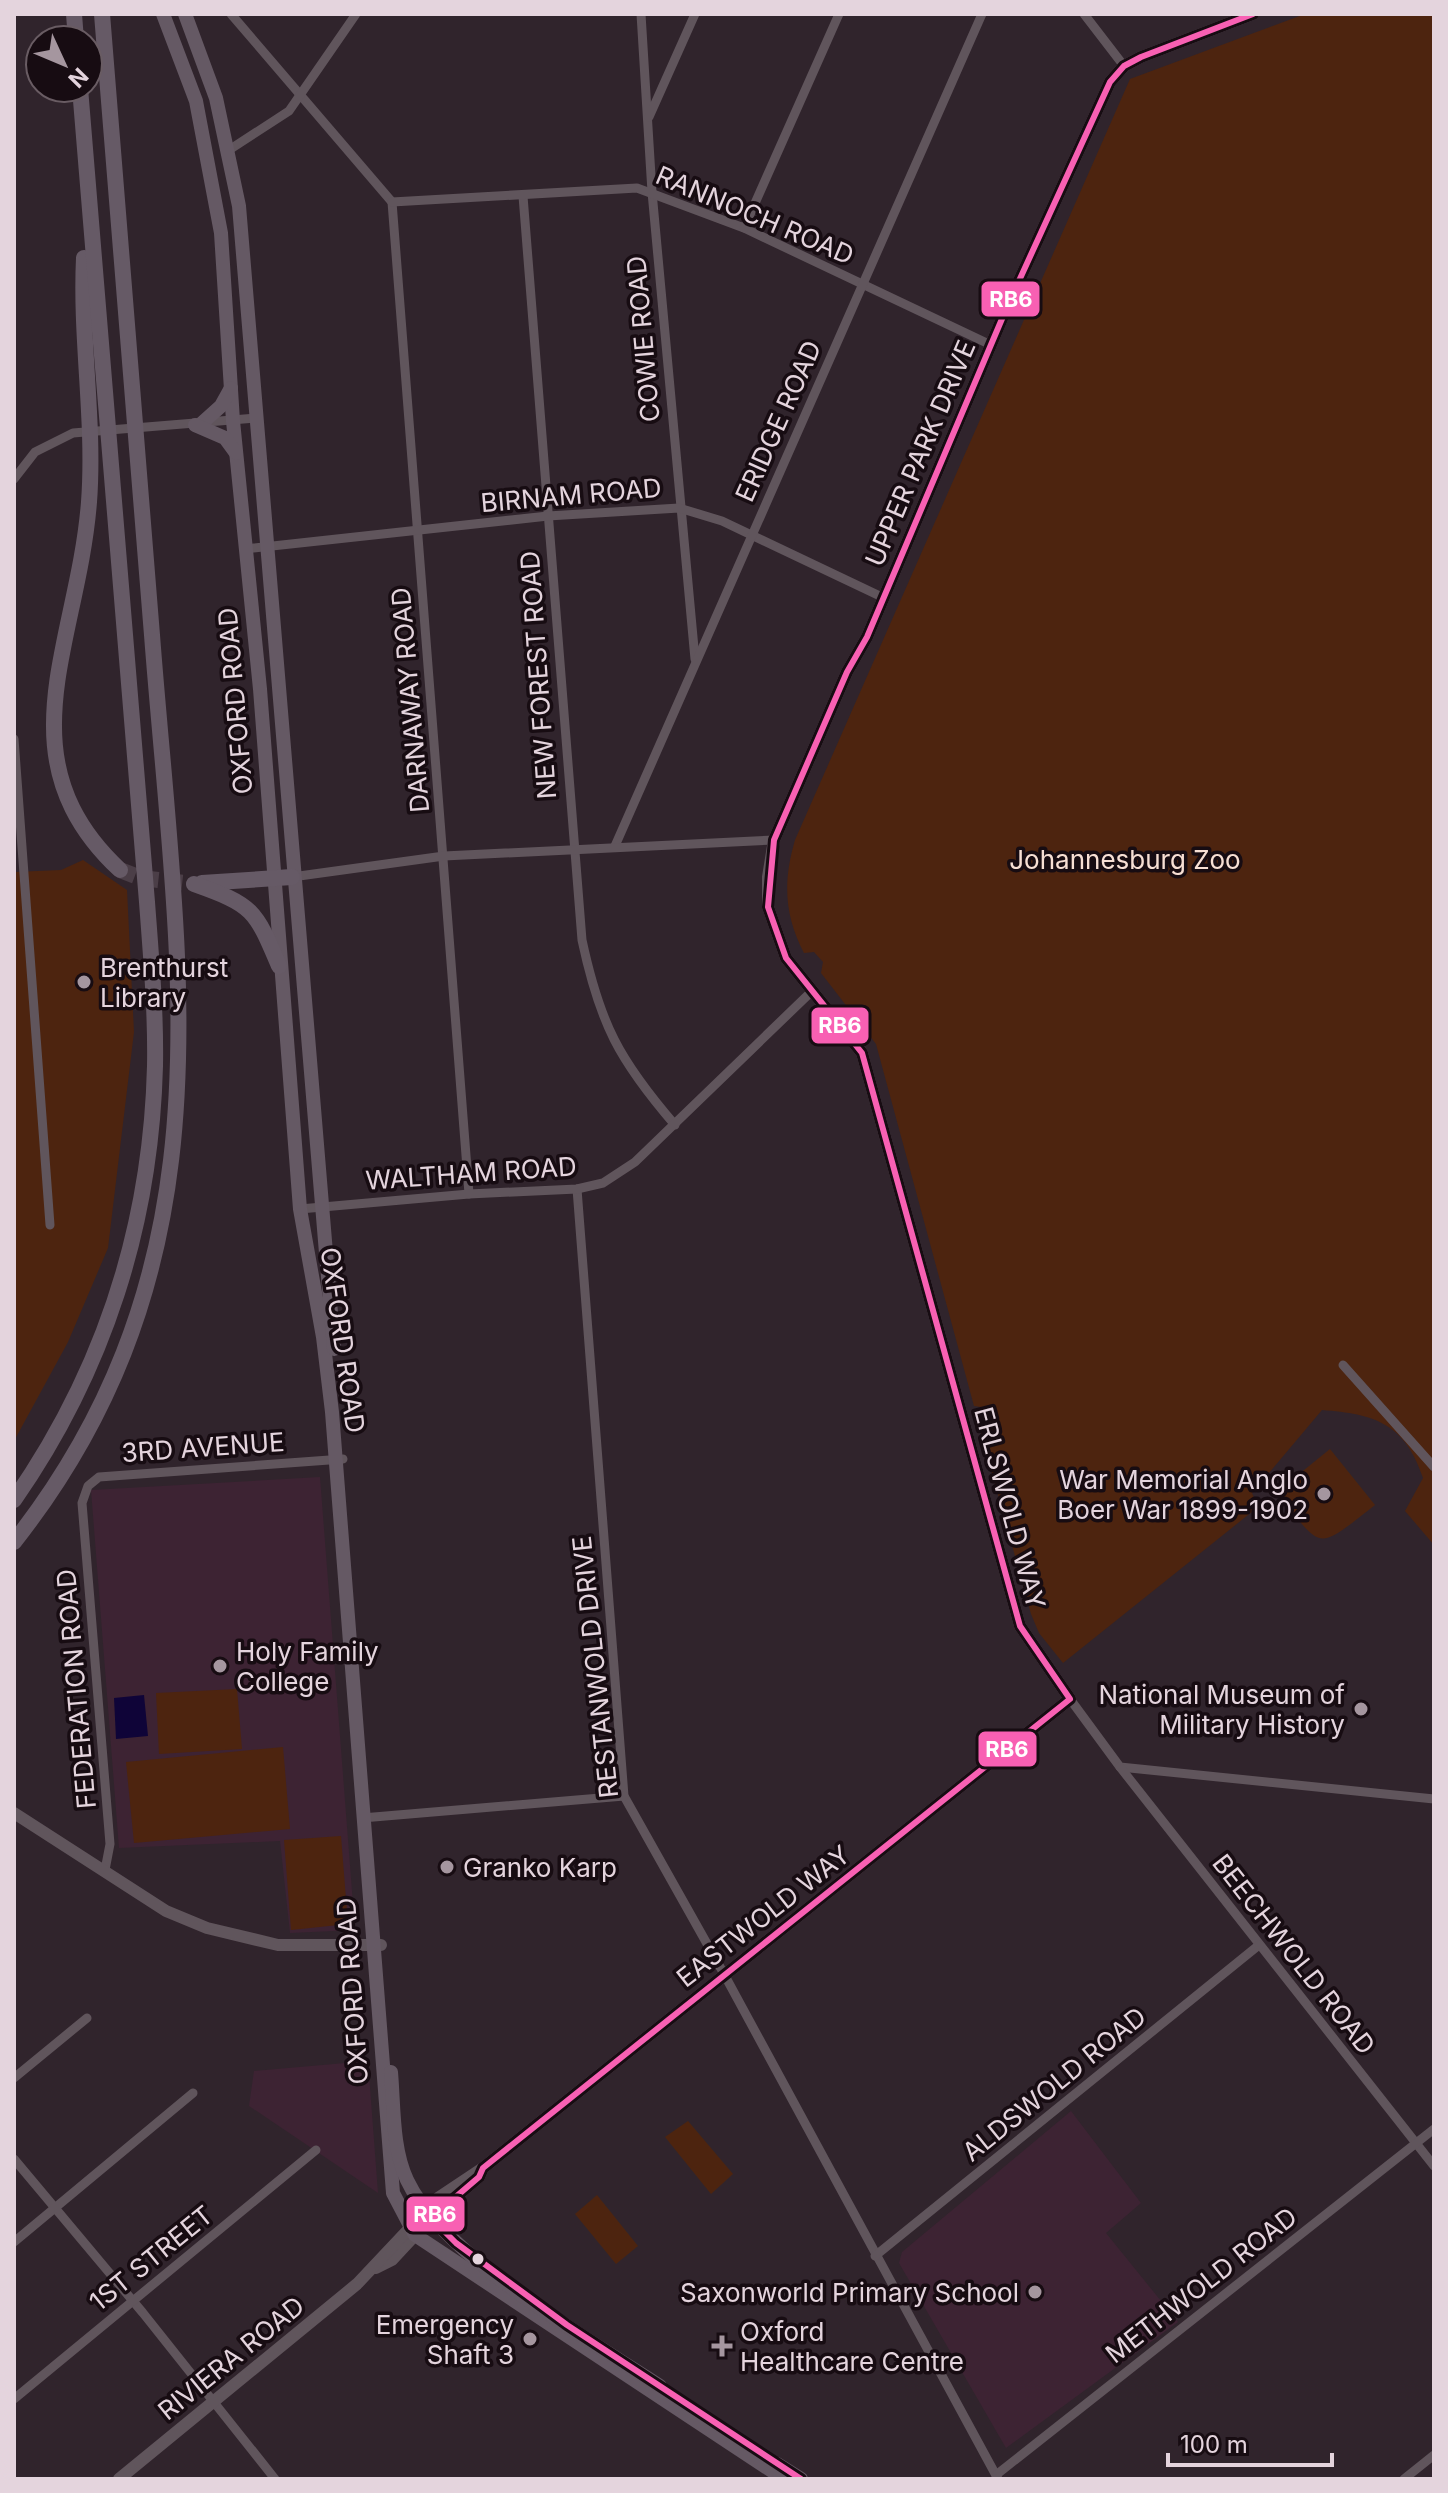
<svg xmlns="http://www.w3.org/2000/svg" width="1448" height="2493" font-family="Inter,sans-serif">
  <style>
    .built { fill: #3d2333 }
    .green { fill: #4d240f }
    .water { fill: #0f0438 }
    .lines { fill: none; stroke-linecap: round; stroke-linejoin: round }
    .highway-tunnel { stroke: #4b3e47; stroke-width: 16; stroke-dasharray: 16 8; stroke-linecap: butt }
    .street { stroke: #60555c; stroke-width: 9 }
    .secondary { stroke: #60555c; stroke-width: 12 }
    .primary { stroke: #655964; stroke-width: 14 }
    .highway { stroke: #665a66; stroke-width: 16 }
    .bus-1-casing { stroke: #170c12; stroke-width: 12 }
    .bus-1 { stroke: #f860b3; stroke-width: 6 }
    .poi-dot { fill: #a5969f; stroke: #170c12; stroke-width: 3 }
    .bus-dot { fill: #e4d4dd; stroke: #170c12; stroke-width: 3 }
    .labels { text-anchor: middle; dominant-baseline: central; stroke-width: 7; stroke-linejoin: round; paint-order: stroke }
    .street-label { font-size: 26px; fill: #e4d4dd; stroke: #170c12 }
    .park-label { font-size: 26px; fill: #f7dfd4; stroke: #170c12 }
    .poi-label { font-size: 26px; fill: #e4d4dd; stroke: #170c12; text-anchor: start }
    .line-badge { stroke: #170c12; stroke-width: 3 }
    .badge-label { font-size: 22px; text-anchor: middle; font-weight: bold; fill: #fff }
  </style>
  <rect width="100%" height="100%" fill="#30242c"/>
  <g class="built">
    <polygon points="320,1477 355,1930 290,1933 280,1841 119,1848 91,1490"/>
    <polygon points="368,2061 378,2193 249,2106 254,2071"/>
    <polygon points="1071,2111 1141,2203 1106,2233 1178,2322 1006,2448 899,2263 902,2252"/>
  </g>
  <g class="green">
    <path d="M1305 14H1434V1545L1405 1511 1423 1478C1405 1423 1374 1414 1322 1410L1252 1493 1258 1507 1063 1663 1039 1633 1031 1614 978 1422 984 1418 981 1407 974 1406 876 1044 821 973 823 962 814 952 804 953C784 915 783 881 795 840L1130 79Z"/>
    <polygon points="83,860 127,890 134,1032 108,1248 68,1342 14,1441 14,872 61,870"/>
    <path d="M1330 1449 1375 1505C1315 1552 1323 1551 1277 1492Z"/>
    <polygon points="237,1689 242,1749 159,1754 156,1693"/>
    <polygon points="283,1747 290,1829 134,1843 126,1762"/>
    <polygon points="341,1836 348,1924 291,1930 284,1840"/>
    <polygon points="688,2121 733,2174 711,2194 665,2137"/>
    <polygon points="597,2195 638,2246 616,2264 575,2214"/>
  </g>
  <polygon class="water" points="144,1695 148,1736 116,1739 114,1698"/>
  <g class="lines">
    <polyline class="highway-tunnel" points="120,870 141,878 186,883"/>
    <g class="street">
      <polyline points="231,14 392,202"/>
      <polyline points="641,14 652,192 695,659"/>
      <polyline points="1084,14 1124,66"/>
      <polyline points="649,117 695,14"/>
      <polyline points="229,150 289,111 356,14"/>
      <path d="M523 196 582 940C600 1024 619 1060 675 1125"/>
      <polyline points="392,202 469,1194"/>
      <polyline points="392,202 637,188 744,228 991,345"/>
      <polyline points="744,228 839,14"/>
      <polyline points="14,479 35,452 73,433 257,418"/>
      <polyline points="245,549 548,516 679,508 722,521 882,597"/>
      <polyline points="14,739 50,1225"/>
      <polyline points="615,846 982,14"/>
      <polyline points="292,877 444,856 774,840"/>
      <polyline points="577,1189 624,1796 724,1974 998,2479"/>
      <polyline points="300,1209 469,1194 577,1189 603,1183 635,1162 811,992"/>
      <polyline points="1343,1365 1434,1467"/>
      <polyline points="1070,1699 1120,1767 1434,1799"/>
      <polyline points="1120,1767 1434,2166"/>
      <polyline points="362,1818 624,1796"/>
      <polyline points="105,1870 110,1844 82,1503 88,1486 99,1477 343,1459"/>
      <polyline points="14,2078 87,2018"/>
      <polyline points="14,2159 143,2313 275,2479"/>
      <polyline points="14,2242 193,2093"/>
      <polyline points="875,2256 1259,1945"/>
      <polyline points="14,2399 316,2150"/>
      <polyline points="996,2475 1434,2129"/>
      <polyline points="1404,2479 1434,2455"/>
    </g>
    <g class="secondary">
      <polyline points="14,1813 166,1911 207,1928 278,1945 381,1945"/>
      <polyline points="376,2268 392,2260 431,2218 479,2177 483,2168"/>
      <polyline points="119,2479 357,2284 438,2198 483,2168 1070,1699 1020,1626 862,1053 786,958 768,907 768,877 774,840 847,672 867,637 1007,307 1110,82 1124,66 1141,57 1253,14"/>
    </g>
    <g class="primary">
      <polyline points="163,14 196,101 221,233 233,421 260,689 300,1209 323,1337 332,1412 393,2193 415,2235 784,2479"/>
      <polyline points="185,14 216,98 239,206 334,1349"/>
      <polyline points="201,424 221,406 231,388"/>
      <polyline points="195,425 225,438 236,453"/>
      <path d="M391 2072C394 2106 392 2148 407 2180 443 2257 588 2339 660 2386"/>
      <polyline points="777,2464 801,2479"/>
    </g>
    <g class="highway">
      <polyline points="74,14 76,40"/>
      <path d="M84 258C80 339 95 421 89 502 78 644 0 758 120 870"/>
      <polyline points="202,883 292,877"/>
      <path d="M194 884C253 905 255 909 279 966"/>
      <path d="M14 1500C104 1371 151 1224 155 1066 156 1012 151 956 147 902L80 88"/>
      <path d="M14 1542C237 1259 177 965 152 635 136 428 120 221 102 14"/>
    </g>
    <defs>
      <polyline id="bus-1" points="801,2479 567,2325 456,2243 431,2218 479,2177 483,2168 1070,1699 1020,1626 862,1053 786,958 768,907 774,840 847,672 867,637 1007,307 1110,82 1124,66 1141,57 1253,14"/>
    </defs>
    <use href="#bus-1" class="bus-1-casing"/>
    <use href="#bus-1" class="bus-1"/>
  </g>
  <g class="poi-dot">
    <circle cx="84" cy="982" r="8"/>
    <circle cx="1324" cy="1494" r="8"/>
    <circle cx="220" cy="1666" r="8"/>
    <circle cx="1361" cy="1709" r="8"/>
    <circle cx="447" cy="1867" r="8"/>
    <circle cx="1035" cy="2292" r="8"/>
    <circle cx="530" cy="2339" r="8"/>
    <path d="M718 2334h8v8h8v8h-8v8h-8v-8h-8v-8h8z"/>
  </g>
  <circle class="bus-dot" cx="478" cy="2259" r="7"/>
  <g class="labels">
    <g class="street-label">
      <text transform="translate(755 215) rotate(23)">RANNOCH ROAD</text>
      <text transform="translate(643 339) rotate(-95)">COWIE ROAD</text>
      <text transform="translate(778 421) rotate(-66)">ERIDGE ROAD</text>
      <text transform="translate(920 453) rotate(-67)">UPPER PARK DRIVE</text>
      <text transform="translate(571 495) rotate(-5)">BIRNAM ROAD</text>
      <text transform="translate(538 675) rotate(-94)">NEW FOREST ROAD</text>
      <text transform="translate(410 700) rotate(-95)">DARNAWAY ROAD</text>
      <text transform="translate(235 701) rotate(-95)">OXFORD ROAD</text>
      <text transform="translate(471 1173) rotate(-4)">WALTHAM ROAD</text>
      <text transform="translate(343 1340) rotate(82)">OXFORD ROAD</text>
      <text transform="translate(203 1447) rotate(-4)">3RD AVENUE</text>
      <text transform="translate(1010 1508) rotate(75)">ERLSWOLD WAY</text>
      <text transform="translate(595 1667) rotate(-96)">RESTANWOLD DRIVE</text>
      <text transform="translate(76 1689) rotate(-95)">FEDERATION ROAD</text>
      <text transform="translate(763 1916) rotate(-38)">EASTWOLD WAY</text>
      <text transform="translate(1294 1954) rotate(52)">BEECHWOLD ROAD</text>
      <text transform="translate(352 1991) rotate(-94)">OXFORD ROAD</text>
      <text transform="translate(1054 2084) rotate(-39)">ALDSWOLD ROAD</text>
      <text transform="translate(151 2258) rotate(-39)">1ST STREET</text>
      <text transform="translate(1201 2285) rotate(-38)">METHWOLD ROAD</text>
      <text transform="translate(231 2358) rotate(-39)">RIVIERA ROAD</text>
    </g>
    <g class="park-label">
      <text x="1125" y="859">Johannesburg Zoo</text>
    </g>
    <g class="poi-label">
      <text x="100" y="967">Brenthurst<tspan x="100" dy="30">Library</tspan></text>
      <text x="1308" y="1479" text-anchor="end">War Memorial Anglo<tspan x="1308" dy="30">Boer War 1899-1902</tspan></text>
      <text x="236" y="1651">Holy Family<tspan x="236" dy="30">College</tspan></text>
      <text x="1345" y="1694" text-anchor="end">National Museum of<tspan x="1345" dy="30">Military History</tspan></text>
      <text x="463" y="1867">Granko Karp</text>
      <text x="1019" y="2292" text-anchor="end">Saxonworld Primary School</text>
      <text x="514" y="2324" text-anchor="end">Emergency<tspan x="514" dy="30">Shaft 3</tspan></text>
      <text x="740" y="2331">Oxford<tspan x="740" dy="30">Healthcare Centre</tspan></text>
    </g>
  </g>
  <g class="line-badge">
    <rect x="980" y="280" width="61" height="38" rx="8" fill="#f860b3"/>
    <rect x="810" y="1006" width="60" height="39" rx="8" fill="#f860b3"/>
    <rect x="977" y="1730" width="61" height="38" rx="8" fill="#f860b3"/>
    <rect x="405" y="2195" width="61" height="38" rx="8" fill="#f860b3"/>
  </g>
  <g class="badge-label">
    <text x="1011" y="307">RB6</text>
    <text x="840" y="1033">RB6</text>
    <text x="1007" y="1757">RB6</text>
    <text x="435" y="2222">RB6</text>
  </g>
  <rect width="1448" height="2493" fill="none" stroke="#e4d4dd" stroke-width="32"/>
  <g transform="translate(64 64) rotate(134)"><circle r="38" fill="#170c12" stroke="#695c63" stroke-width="2"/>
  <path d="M0-6L14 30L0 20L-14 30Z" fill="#a5969f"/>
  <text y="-12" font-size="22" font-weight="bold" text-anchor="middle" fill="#e4d4dd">N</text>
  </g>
  <path d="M1168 2453v12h164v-12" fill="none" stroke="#e4d4dd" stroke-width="4"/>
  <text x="1180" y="2453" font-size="24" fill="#e4d4dd" stroke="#170c12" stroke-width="6" paint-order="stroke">100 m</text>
</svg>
